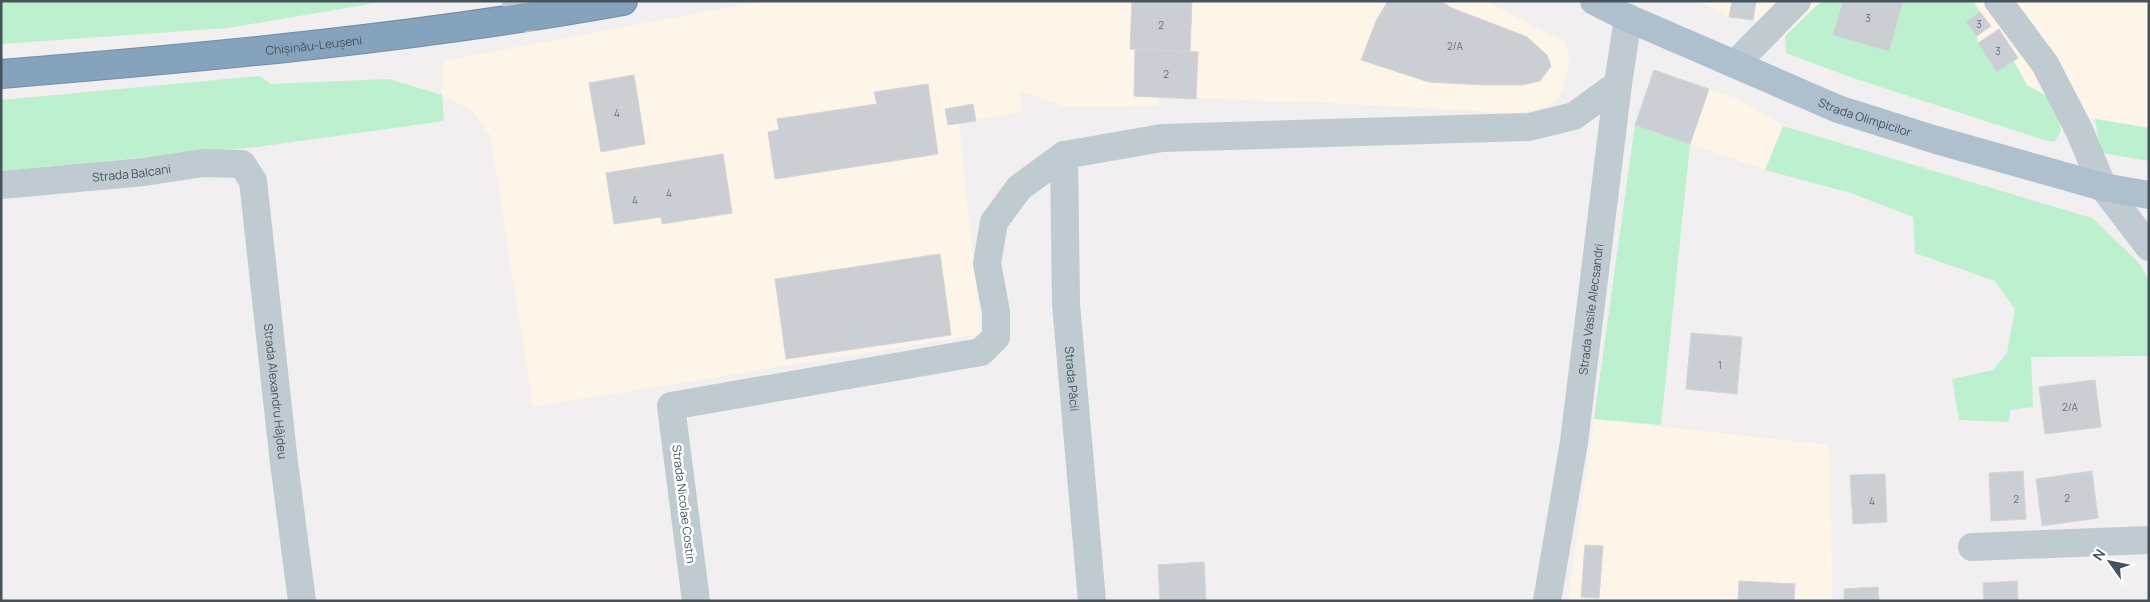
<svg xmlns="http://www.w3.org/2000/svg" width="2150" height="602" font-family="Manrope,sans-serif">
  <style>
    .commercial { fill: #fcf5e8 }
    .green { fill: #bcf0ce }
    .building { fill: #cbced3; stroke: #d3d5da }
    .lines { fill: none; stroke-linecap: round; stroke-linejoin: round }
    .highway-casing { stroke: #718eaa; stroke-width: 30 }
    .minor { stroke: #bfcad1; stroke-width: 28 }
    .major { stroke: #aebfce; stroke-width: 28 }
    .highway { stroke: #86a3be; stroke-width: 28 }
    .labels { text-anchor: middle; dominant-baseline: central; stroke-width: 5; stroke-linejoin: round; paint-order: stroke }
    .number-label { font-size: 10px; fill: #67727a }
    .street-label { font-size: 12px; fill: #46535c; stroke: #fff }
  </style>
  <rect width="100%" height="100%" fill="#f1efef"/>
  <g class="commercial">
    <polygon points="763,1 1486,1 1565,42 1570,61 1564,86 1558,99 1542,109 1512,113 1330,103 1159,97 1159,106 1066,107 1020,91 1023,112 959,123 981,334 533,407 490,135 471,110 442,95 442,61"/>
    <polygon points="1699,1 2149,1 2149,128 2095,119 1785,36 1753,20 1729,17"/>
    <polygon points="1654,70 1739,99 1783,126 1765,170 1635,125"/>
    <polygon points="1594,419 1830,445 1832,601 1568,601"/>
  </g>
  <g class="green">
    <polygon points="1,1 388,1 227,28 1,44"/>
    <polygon points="1823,1 1973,1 1980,12 1967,22 1977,36 1978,43 1997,72 2014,61 2027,85 2054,100 2061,131 2054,142 2044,140 1853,78 1786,53 1785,36 1815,7"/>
    <polygon points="260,76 271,84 389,79 442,95 444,121 257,147 1,171 1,100"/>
    <polygon points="2095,119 2149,128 2149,161 2101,153"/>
    <polygon points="1635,125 1690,144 1661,425 1594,419"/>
    <polygon points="1783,126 2092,218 2140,264 2149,281 2149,356 2031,357 2033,407 2010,410 2009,422 1959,420 1952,379 1993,370 2007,353 2015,309 1995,281 1915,253 1913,217 1851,193 1765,170"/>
  </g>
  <g class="building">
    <polygon points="1132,1 1192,1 1190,52 1130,49"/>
    <polygon points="1388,1 1440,1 1452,8 1527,37 1547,55 1551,66 1540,81 1522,85 1485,85 1429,82 1361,60 1377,19"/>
    <polygon points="1732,1 1756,1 1753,20 1729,17"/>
    <polygon points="1843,1 1903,1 1889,51 1833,35"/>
    <polygon points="1980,12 1991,26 1977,36 1966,22"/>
    <polygon points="1999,29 2018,58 1997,72 1978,43"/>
    <polygon points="1135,49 1198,52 1196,99 1134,96"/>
    <polygon points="1654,70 1709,89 1690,144 1635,125"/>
    <polygon points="634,75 645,144 601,152 589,83"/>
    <polygon points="928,84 938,154 775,179 768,132 779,130 777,119 877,104 874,92"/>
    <polygon points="973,104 976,121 948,125 945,109"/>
    <polygon points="723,154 732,213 662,224 661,217 614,224 606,173"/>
    <polygon points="940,254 951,335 786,359 775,279"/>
    <polygon points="1691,333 1742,337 1737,394 1686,389"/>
    <polygon points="2095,380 2101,427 2045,434 2039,387"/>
    <polygon points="2023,471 2026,519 1991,521 1989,473"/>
    <polygon points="2092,471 2098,518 2042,526 2036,479"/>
    <polygon points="1885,474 1887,522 1853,524 1850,475"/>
    <polygon points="1585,545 1603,546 1599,598 1581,597"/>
    <polygon points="1204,562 1206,601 1160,601 1158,565"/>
    <polygon points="1739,581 1795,584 1794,601 1738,601"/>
    <polygon points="2017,581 2018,601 1984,601 1983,583"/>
    <polygon points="1878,587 1879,601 1844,601 1844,589"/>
  </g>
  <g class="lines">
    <defs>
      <g id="highway">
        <path id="s5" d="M1 74C209 57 417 38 623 1"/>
      </g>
    </defs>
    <use href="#highway" class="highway-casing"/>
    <g class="minor">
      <polyline points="516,1 528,18"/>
      <polyline points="1998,1 2045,64 2079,130 2103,187 2149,247"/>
      <polyline points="1735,64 1797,1"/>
      <path id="s1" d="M1064 155 1066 304 1092 601"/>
      <path id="s2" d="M1 185 144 172 203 163 242 164 253 181 284 463 302 601"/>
      <polyline points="1972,547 2149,540"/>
      <polyline points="696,601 671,406 981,352 996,337 996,312 987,263 994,222 1019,188 1064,155 1162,138 1529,127 1574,116 1618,84"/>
      <path id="s3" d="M1547 601 1574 442 1618 84 1628 18"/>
    </g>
    <path class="major" id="s4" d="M1594 1 1628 18 1838 109 1936 140 2103 187 2149 195"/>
    <use href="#highway" class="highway"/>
  </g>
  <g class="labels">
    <g class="number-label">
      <text x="1868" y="18">3</text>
      <text x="1979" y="24">3</text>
      <text x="1161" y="25">2</text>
      <text x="1455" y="46">2/A</text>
      <text x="1998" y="51">3</text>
      <text x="1166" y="74">2</text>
      <text x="617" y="113">4</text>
      <text x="669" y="193">4</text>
      <text x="635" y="200">4</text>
      <text x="1720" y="365">1</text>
      <text x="2070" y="407">2/A</text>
      <text x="2067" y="498">2</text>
      <text x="2016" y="499">2</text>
      <text x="1872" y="501">4</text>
    </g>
    <g class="street-label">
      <text stroke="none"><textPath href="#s5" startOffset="314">Chișinău-Leușeni</textPath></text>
      <text stroke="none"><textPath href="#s4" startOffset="295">Strada Olimpicilor</textPath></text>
      <text stroke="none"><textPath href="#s2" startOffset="131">Strada Balcani</textPath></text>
      <text stroke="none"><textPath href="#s3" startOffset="295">Strada Vasile Alecsandri</textPath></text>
      <text stroke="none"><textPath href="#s1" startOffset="224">Strada Păcii</textPath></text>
      <text stroke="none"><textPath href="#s2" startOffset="474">Strada Alexandru Hâjdeu</textPath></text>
      <text transform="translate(684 504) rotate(83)">Strada Nicolae Costin</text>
    </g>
  </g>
  <rect width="2150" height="602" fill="none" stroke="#46535c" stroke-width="5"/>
  <g transform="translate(2110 562) rotate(303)" stroke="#ffffff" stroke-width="4" paint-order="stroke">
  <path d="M0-4L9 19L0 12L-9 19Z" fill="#46535c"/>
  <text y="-8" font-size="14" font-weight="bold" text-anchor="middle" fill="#46535c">N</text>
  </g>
</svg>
